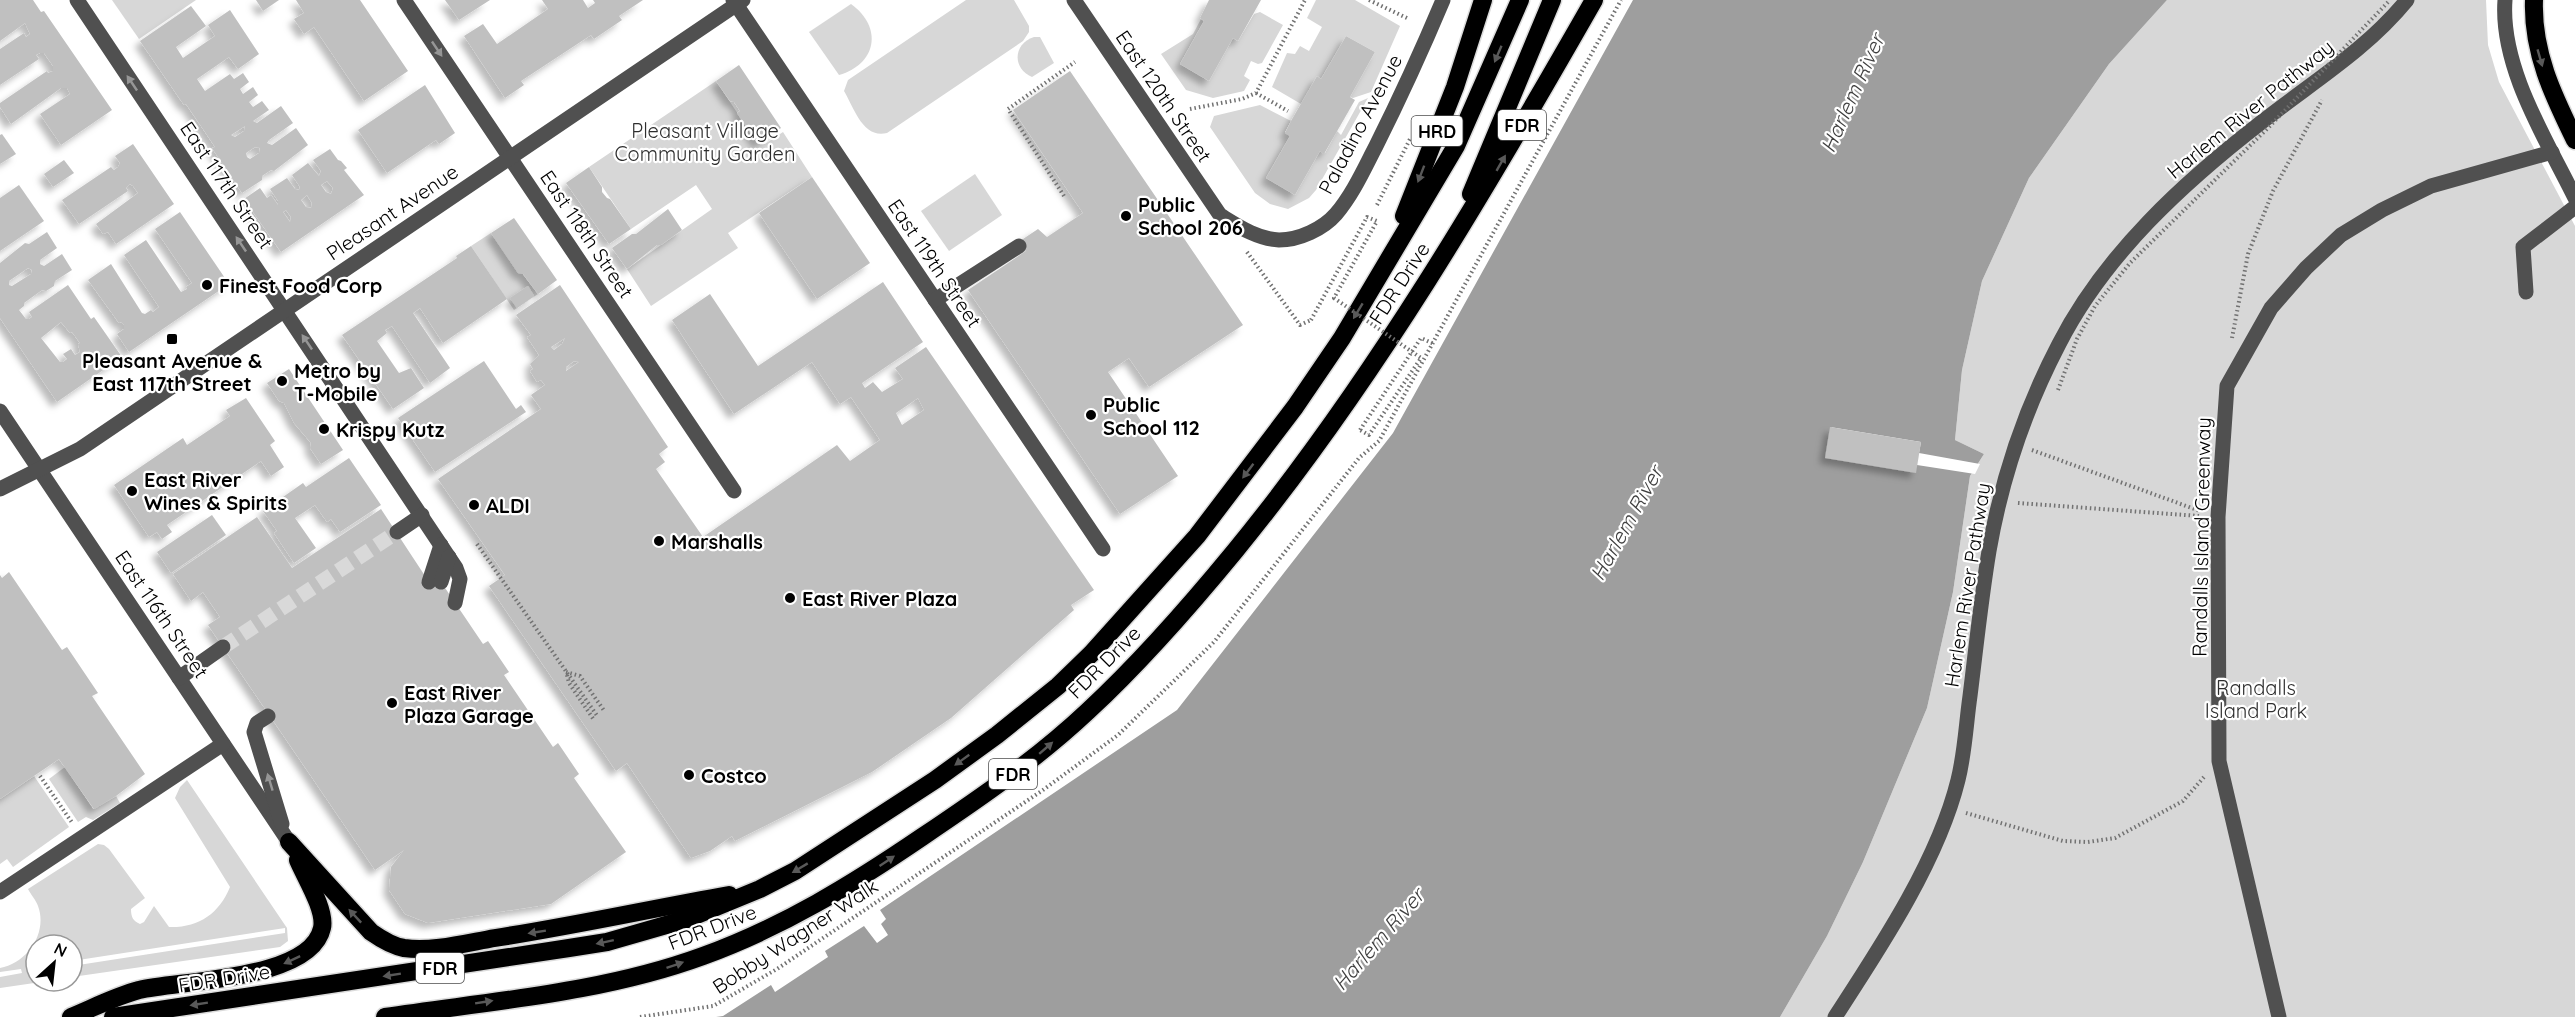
<svg xmlns="http://www.w3.org/2000/svg" width="2575" height="1017" font-family="Quicksand,sans-serif">
  <style>
    .green { fill: #d7d7d7 }
    .water { fill: #9e9e9e }
    .pier { fill: #fff }
    .building { fill: #c0c0c0; fill-rule: evenodd; filter: url(#shadow) }
    .lines { fill: none; stroke-linecap: round; stroke-linejoin: round }
    .minor-tunnel { stroke: #d9d9d9; stroke-width: 15; stroke-dasharray: 15 8; stroke-linecap: butt }
    .highway-casing { stroke: #dbdbdb; stroke-width: 21 }
    .path { stroke: #727272; stroke-width: 4; stroke-dasharray: 1.5 3; stroke-linecap: butt }
    .minor { stroke: #505050; stroke-width: 15 }
    .highway { stroke: #000; stroke-width: 18 }
    .path-bridge { stroke: #727272; stroke-width: 4; stroke-dasharray: 1.5 3; stroke-linecap: butt }
    .oneway { fill: #969696 }
    .oneway2 { fill: #595959 }
    .poi-dot { fill: #000; stroke: #fff; stroke-width: 2 }
    .labels { text-anchor: middle; dominant-baseline: central; stroke-width: 4.5; stroke-linejoin: round; paint-order: stroke }
    .shield { fill: #fff; stroke: #4c4c4c; stroke-width: 1.5 }
    .shield-label { font-size: 18px; font-weight: bold; fill: #000 }
    .street-label { font-size: 20px; fill: #000; stroke: #fff }
    .park-label { font-size: 20px; fill: #2e2e2e; stroke: #fff }
    .poi-label { font-size: 20px; font-weight: bold; fill: #000; stroke: #fff; text-anchor: start }
    .water-label { font-size: 21px; font-style: italic; fill: #3f3f3f; stroke: #fff }
  </style>
  <defs>
    <filter id="shadow"><feDropShadow dx="-5.5" dy="5.5" stdDeviation="3" flood-color="#0004"/></filter>
  </defs>
  <rect width="100%" height="100%" fill="#fff"/>
  <g class="green">
    <polygon points="112,0 196,0 139,39"/>
    <path d="M966 0H1014L1029 26V32L1023 41 887 133C863 139 854 108 844 91L848 80Z"/>
    <polygon points="1316,0 1355,0 1400,26 1371,92 1353,98 1350,97 1375,52 1346,36 1321,79 1317,76 1301,104 1272,87 1287,53 1295,54 1300,46 1309,51 1322,27 1307,18"/>
    <polygon points="2167,0 2486,0 2488,45 2499,82 2575,226 2575,1017 1780,1017 1827,936 1863,862 1927,708 1953,592 1970,476 1984,454 1955,440 1962,370 1982,281 2029,178 2109,64"/>
    <path d="M851 4C883 27 877 64 839 75L809 32Z"/>
    <polygon points="1260,12 1283,25 1262,63 1258,64 1251,61 1244,76 1250,80 1244,91 1213,98 1186,90 1161,54 1193,34 1201,19 1204,21 1180,64 1209,81 1233,38 1238,41 1254,14"/>
    <path d="M1034 37H1040L1054 63 1032 77C1012 68 1013 44 1034 37Z"/>
    <polygon points="716,81 758,144 765,144 783,132 812,177 728,233 738,248 651,306 627,269 712,209 696,185 631,229 589,167"/>
    <polygon points="1368,98 1316,190 1309,198 1288,209 1270,204 1255,193 1210,127 1214,116 1260,105 1291,121 1285,132 1290,136 1266,178 1295,195 1320,151 1325,153 1337,131 1341,135 1359,102"/>
    <polygon points="975,174 1002,215 949,251 921,211"/>
    <polygon points="491,233 538,294 514,310 471,246"/>
    <polygon points="65,767 93,809 116,796 120,803 93,820 86,817 78,822 49,779"/>
    <polygon points="34,776 69,827 13,867 7,859 0,864 0,799"/>
    <path d="M187 780 287 928 288 941 280 947 72 977V966L285 933V928L72 961V945H36V967H33L34 972H36V981H48L0 988V977L22 973 21 969 0 972V968C27 963 48 933 38 906 36 900 31 895 28 889L98 844 104 845 109 849 145 898 131 909C131 917 133 921 140 924L144 922 154 906 169 927C198 928 219 914 230 887L175 798 180 787Z"/>
  </g>
  <polygon class="water" points="1633,0 2167,0 2109,64 2029,178 1982,281 1962,370 1955,440 1984,454 1970,476 1953,592 1927,708 1863,862 1827,936 1780,1017 716,1017 723,1016 771,985 775,992 828,957 825,951 864,926 877,943 888,935 881,924 886,919 880,910 1177,710 1393,433"/>
  <polygon class="pier" points="1830,427 1921,442 1919,453 1980,464 1975,474 1917,465"/>
  <g class="building">
    <polygon points="0,0 33,0 41,12 44,11 112,110 61,145 40,114 70,94 67,88 61,88 11,124 0,107 0,103 47,71 48,73 53,71 53,66 44,53 40,53 36,55 39,59 0,85 0,49 24,33 26,37 30,34 25,23 0,41"/>
    <polygon points="256,0 279,0 263,11"/>
    <polygon points="296,0 360,0 408,71 364,101 314,27 304,34 294,19 304,13"/>
    <polygon points="445,0 490,0 459,20"/>
    <polygon points="542,0 583,0 588,8 595,3 593,0 643,0 619,16 622,20 594,39 591,35 521,81 524,85 505,98 464,36 483,24 497,44 548,9"/>
    <polygon points="1209,0 1261,0 1238,41 1233,38 1209,81 1180,64 1204,21 1200,18"/>
    <path d="M191 6 206 26 176 47 183 58 215 36 208 25 230 10 259 54 238 69 229 57 197 79 205 91 230 74 234 79 243 73 249 82 240 89 243 94 253 87 258 95 249 102 253 107 262 101 269 110 253 121 257 123 281 106 293 123 269 140 267 143 272 145 296 128 308 145 274 171 271 170 262 176V180L242 193 212 148 215 147 205 132 186 104 184 105 140 41ZM245 126 244 131 235 137 231 135ZM255 147 260 148 259 153 250 159 247 157 246 153Z"/>
    <polygon points="1346,36 1375,52 1350,97 1355,100 1324,154 1320,151 1295,195 1266,178 1290,136 1285,133 1291,121 1317,76 1321,79"/>
    <polygon points="739,65 781,128 758,144 737,113 740,111 734,102 730,101 716,81"/>
    <polygon points="1070,71 1243,325 1149,387 1129,358 1108,372 1178,476 1120,514 968,290 1026,251 1020,241 1038,229 1047,237 1083,213 1013,110"/>
    <polygon points="425,85 455,133 439,144 436,140 387,173 358,130"/>
    <polygon points="2,134 16,154 0,164 0,135"/>
    <polygon points="133,144 174,204 116,244 108,232 103,234 96,224 138,193 133,186 130,184 126,188 128,191 79,224 62,200 111,167 114,170 118,167 120,163 115,156"/>
    <path d="M330 149 338 160 341 161 347 168 344 170 364 195 281 252 244 199 260 188 267 198 271 195 278 205V201L270 189 287 178 295 189 299 190 300 187 292 175 308 163 319 176 321 171 313 160ZM327 181 333 188 331 194 326 192 321 185ZM307 195 312 203 311 208 306 207 301 200ZM286 210 291 217 290 222 283 212Z"/>
    <polygon points="64,160 74,173 53,187 44,174"/>
    <polygon points="589,167 602,187 602,192 607,198 610,199 631,229 609,244 566,183"/>
    <polygon points="812,177 870,263 817,299 759,213"/>
    <polygon points="19,185 44,221 0,251 0,198"/>
    <polygon points="668,209 682,230 661,245 657,245 627,269 612,248 632,234 636,234"/>
    <polygon points="180,212 229,284 129,352 117,334 124,329 124,325 121,322 119,323 88,280 111,264 142,313 145,314 151,310 153,312 159,307 124,255 146,240 181,292 187,289 186,287 192,283 155,229"/>
    <polygon points="514,218 557,280 538,294 523,274 518,273 491,233"/>
    <path d="M47 232 57 248 40 260V264L44 266 62 254 72 270 55 281 54 286 46 291 42 290 24 303V306L19 310 26 319H29L32 317 29 312 68 285 91 319 94 317 122 357 57 402 0 318V263L25 243 29 244ZM28 268 32 270 31 274 12 286 9 285V281ZM61 322 70 333 72 332 80 343 78 344 80 352 75 355 71 349 63 354 67 359 63 362H60L41 338Z"/>
    <polygon points="471,246 507,299 443,343 420,308 413,313 450,368 430,383 392,326 385,330 387,333 377,341 399,373 411,368 424,388 393,409 342,335 457,258 456,256"/>
    <path d="M883 282 923 342 862 383 865 388 873 382 882 392 903 379 895 368 926 347 1094 590 1071 605 1074 610 951 718 872 772 735 841 732 836 710 851 691 858 627 763 616 771 489 586 505 575 438 479 541 409 531 395 545 385 541 380 537 382 530 371 533 369 530 364 539 355 527 337 531 335 516 315 560 285 668 447 659 454 665 462 656 469 703 537 837 445 850 461 880 440 851 397 840 404 812 362 734 414 672 320 710 294 758 366ZM565 338 562 344 554 350 551 347ZM574 361 579 362 566 371V367ZM918 398 924 410 902 425 896 413Z"/>
    <polygon points="528,286 534,296 517,308 510,298"/>
    <polygon points="484,361 516,409 521,405 526,412 435,472 398,418"/>
    <polygon points="289,369 343,450 321,464 310,448 311,443 294,423 284,403 279,401 267,383"/>
    <polygon points="246,398 275,441 270,445 284,467 271,476 261,461 167,525 172,532 162,539 157,532 149,537 114,485 183,438 187,445 230,416 226,410"/>
    <polygon points="1830,427 1921,442 1916,473 1825,458"/>
    <polygon points="349,458 381,505 340,532 331,519 327,522 315,505 295,518 316,548 294,563 274,533 277,531 263,511 303,483 306,487"/>
    <polygon points="381,509 429,582 437,576 483,644 488,641 509,672 504,675 553,747 558,743 579,774 574,778 626,852 551,904 428,923 405,914 389,890 391,867 404,850 375,870 208,625 220,617 203,592 191,601 173,574 257,517 292,568"/>
    <polygon points="212,515 226,535 171,573 157,552"/>
    <polygon points="9,572 62,650 67,647 98,693 92,696 145,774 116,796 94,809 59,759 0,799 0,575 2,578"/>
  </g>
  <g class="lines">
    <polyline class="minor-tunnel" points="223,647 397,532"/>
    <defs>
      <g id="highway">
        <path d="M2534 0C2532 52 2553 95 2575 140"/>
        <polyline points="1471,194 1552,0"/>
        <polyline points="1404,216 1455,87 1483,0"/>
        <path d="M289 842 371 932C381 939 392 946 404 948 433 952 466 943 495 938 573 926 650 909 729 895"/>
        <path d="M71 1017C93 1008 116 996 139 990 182 980 311 980 322 928 326 910 305 877 298 860"/>
        <polyline points="113,1017 569,948 607,942 687,919 760,889 795,871 935,780 997,735 1058,686 1091,654 1197,536 1295,407 1342,338 1456,146 1520,0"/>
        <path d="M385 1017C491 1001 602 993 703 956 783 927 853 884 922 837 980 798 1037 759 1088 711 1141 662 1189 607 1235 551 1374 381 1485 191 1594 0"/>
      </g>
    </defs>
    <use href="#highway" class="highway-casing"/>
    <g class="path">
      <polyline points="1369,0 1409,19"/>
      <polyline points="1256,93 1288,111"/>
      <polyline points="1190,109 1242,99 1256,93 1305,0"/>
      <polyline points="1064,196 1008,109 1075,62"/>
      <polyline points="1377,205 1410,139"/>
      <polyline points="1247,252 1300,325 1311,320"/>
      <polyline points="2232,338 2248,254 2273,191 2322,100"/>
      <polyline points="1360,430 1421,338 1434,344"/>
      <polyline points="2032,450 2200,511"/>
      <polyline points="2018,503 2199,516"/>
      <polyline points="477,544 598,717"/>
      <polyline points="566,672 580,676 605,712"/>
      <polyline points="567,675 569,683 594,720"/>
      <polyline points="40,776 73,824"/>
      <polyline points="1966,813 2063,841 2088,842 2115,838 2183,801 2204,777"/>
      <polyline points="640,1017 713,1006 777,969 1043,790 1118,735 1214,642 1359,458 1379,441 1621,0"/>
    </g>
    <g class="minor">
      <polyline points="77,0 456,568 460,579 455,603"/>
      <polyline points="404,0 734,491"/>
      <polyline points="733,0 1103,549"/>
      <path d="M1074 0 1220 215C1238 226 1257 239 1279 240 1299 240 1323 229 1336 214 1353 194 1364 169 1376 146 1400 98 1422 50 1443 0"/>
      <path d="M2505 0C2500 67 2546 139 2575 198"/>
      <polyline points="2526,292 2523,247 2575,207"/>
      <polyline points="935,300 1019,246"/>
      <polyline points="0,411 289,842"/>
      <polyline points="0,489 80,449 743,0"/>
      <polyline points="397,532 422,515"/>
      <polyline points="429,582 441,545"/>
      <polyline points="441,582 449,557"/>
      <polyline points="179,678 223,647"/>
      <polyline points="268,716 257,723 254,732 282,824"/>
      <polyline points="0,892 223,744"/>
      <path d="M1835 1017C1880 948 1938 861 1958 780 1965 752 1966 724 1970 696 1976 648 1981 599 1989 551 2002 476 2024 411 2059 344 2105 254 2184 182 2263 121 2314 81 2366 50 2407 0"/>
      <polyline points="2279,1017 2219,761 2218,517 2227,386 2271,308 2306,268 2341,235 2382,210 2431,186 2552,152"/>
    </g>
    <use href="#highway" class="highway"/>
    <g class="path-bridge">
      <polyline points="1311,320 1367,217 1377,221 1334,298 1421,358 1369,435 1360,430"/>
      <polyline points="2058,390 2077,339 2095,306 2130,263 2269,127 2390,0"/>
    </g>
  </g>
  <defs><path id="oneway-solid" d="M-6-.8H1V-3.2L6.5 0L1 3.2V.8H-6Z" transform="scale(1.5)"/></defs>
  <g class="oneway">
    <use href="#oneway-solid" transform="translate(437 49) rotate(56)"/>
    <use href="#oneway-solid" transform="translate(132 83) rotate(-124)"/>
    <use href="#oneway-solid" transform="translate(241 244) rotate(-124)"/>
    <use href="#oneway-solid" transform="translate(307 342) rotate(-124)"/>
    <use href="#oneway-solid" transform="translate(270 782) rotate(-107)"/>
  </g>
  <g class="oneway2">
    <use href="#oneway-solid" transform="translate(1498 54) rotate(113)"/>
    <use href="#oneway-solid" transform="translate(2540 58) rotate(74)"/>
    <use href="#oneway-solid" transform="translate(1501 163) rotate(-60)"/>
    <use href="#oneway-solid" transform="translate(1421 174) rotate(111)"/>
    <use href="#oneway-solid" transform="translate(1358 311) rotate(121)"/>
    <use href="#oneway-solid" transform="translate(1248 471) rotate(127)"/>
    <use href="#oneway-solid" transform="translate(1046 748) rotate(-41)"/>
    <use href="#oneway-solid" transform="translate(962 760) rotate(144)"/>
    <use href="#oneway-solid" transform="translate(887 861) rotate(-34)"/>
    <use href="#oneway-solid" transform="translate(800 868) rotate(149)"/>
    <use href="#oneway-solid" transform="translate(355 916) rotate(-133)"/>
    <use href="#oneway-solid" transform="translate(537 932) rotate(171)"/>
    <use href="#oneway-solid" transform="translate(605 942) rotate(168)"/>
    <use href="#oneway-solid" transform="translate(292 960) rotate(155)"/>
    <use href="#oneway-solid" transform="translate(675 965) rotate(-19)"/>
    <use href="#oneway-solid" transform="translate(392 975) rotate(171)"/>
    <use href="#oneway-solid" transform="translate(484 1002) rotate(-9)"/>
    <use href="#oneway-solid" transform="translate(199 1004) rotate(171)"/>
  </g>
  <g class="poi-dot">
    <circle cx="1126" cy="216" r="6"/>
    <circle cx="207" cy="285" r="6"/>
    <rect x="166" y="333" width="12" height="12" rx="3"/>
    <circle cx="282" cy="381" r="6"/>
    <circle cx="1091" cy="415" r="6"/>
    <circle cx="324" cy="429" r="6"/>
    <circle cx="132" cy="491" r="6"/>
    <circle cx="474" cy="505" r="6"/>
    <circle cx="659" cy="541" r="6"/>
    <circle cx="790" cy="598" r="6"/>
    <circle cx="392" cy="703" r="6"/>
    <circle cx="689" cy="775" r="6"/>
  </g>
  <g class="labels">
    <g class="shield">
      <rect x="1498" y="110" width="48" height="30" rx="4.5"/>
      <rect x="1411.5" y="116" width="51" height="30" rx="4.5"/>
      <rect x="989" y="759" width="48" height="30" rx="4.5"/>
      <rect x="416" y="953" width="48" height="30" rx="4.5"/>
    </g>
    <g class="shield-label">
      <text x="1522" y="125">FDR</text>
      <text x="1437" y="131">HRD</text>
      <text x="1013" y="774">FDR</text>
      <text x="440" y="968">FDR</text>
    </g>
    <g class="street-label">
      <text transform="translate(1164 96) rotate(56)">East 120th Street</text>
      <text transform="translate(2250 109) rotate(-39)">Harlem River Pathway</text>
      <text transform="translate(1360 124) rotate(-62)">Paladino Avenue</text>
      <text transform="translate(227 185) rotate(56)">East 117th Street</text>
      <text transform="translate(392 212) rotate(-34)">Pleasant Avenue</text>
      <text transform="translate(587 234) rotate(56)">East 118th Street</text>
      <text transform="translate(935 263) rotate(56)">East 119th Street</text>
      <text transform="translate(1399 283) rotate(-57)">FDR Drive</text>
      <text transform="translate(2201 537) rotate(-89)">Randalls Island Greenway</text>
      <text transform="translate(1967 585) rotate(-81)">Harlem River Pathway</text>
      <text transform="translate(162 614) rotate(56)">East 116th Street</text>
      <text transform="translate(1104 662) rotate(-45)">FDR Drive</text>
      <text transform="translate(712 927) rotate(-21)">FDR Drive</text>
      <text transform="translate(795 936) rotate(-33)">Bobby Wagner Walk</text>
      <text transform="translate(224 978) rotate(-9)">FDR Drive</text>
    </g>
    <g class="park-label">
      <text x="705" y="130">Pleasant Village<tspan x="705" dy="23">Community Garden</tspan></text>
      <text x="2256" y="687">Randalls<tspan x="2256" dy="23">Island Park</tspan></text>
    </g>
    <g class="poi-label">
      <text x="1138" y="204">Public<tspan x="1138" dy="23">School 206</tspan></text>
      <text x="219" y="285">Finest Food Corp</text>
      <text x="172" y="360" text-anchor="middle">Pleasant Avenue &amp;<tspan x="172" dy="23">East 117th Street</tspan></text>
      <text x="294" y="370">Metro by<tspan x="294" dy="23">T-Mobile</tspan></text>
      <text x="1103" y="404">Public<tspan x="1103" dy="23">School 112</tspan></text>
      <text x="336" y="429">Krispy Kutz</text>
      <text x="144" y="479">East River<tspan x="144" dy="23">Wines &amp; Spirits</tspan></text>
      <text x="486" y="505">ALDI</text>
      <text x="671" y="541">Marshalls</text>
      <text x="802" y="598">East River Plaza</text>
      <text x="404" y="692">East River<tspan x="404" dy="23">Plaza Garage</tspan></text>
      <text x="701" y="775">Costco</text>
    </g>
    <g class="water-label">
      <text transform="translate(1852 93) rotate(-66)">Harlem River</text>
      <text transform="translate(1626 523) rotate(-61)">Harlem River</text>
      <text transform="translate(1378 939) rotate(-49)">Harlem River</text>
    </g>
  </g>
  <g transform="translate(54 963) rotate(27)"><circle r="28" fill="#ffffff" stroke="#999999" stroke-width="1.5"/>
  <path d="M0-4.5L10 22L0 15L-10 22Z" fill="#000000"/>
  <text y="-9" font-size="16" font-weight="bold" text-anchor="middle" fill="#000000">N</text>
  </g>
</svg>
